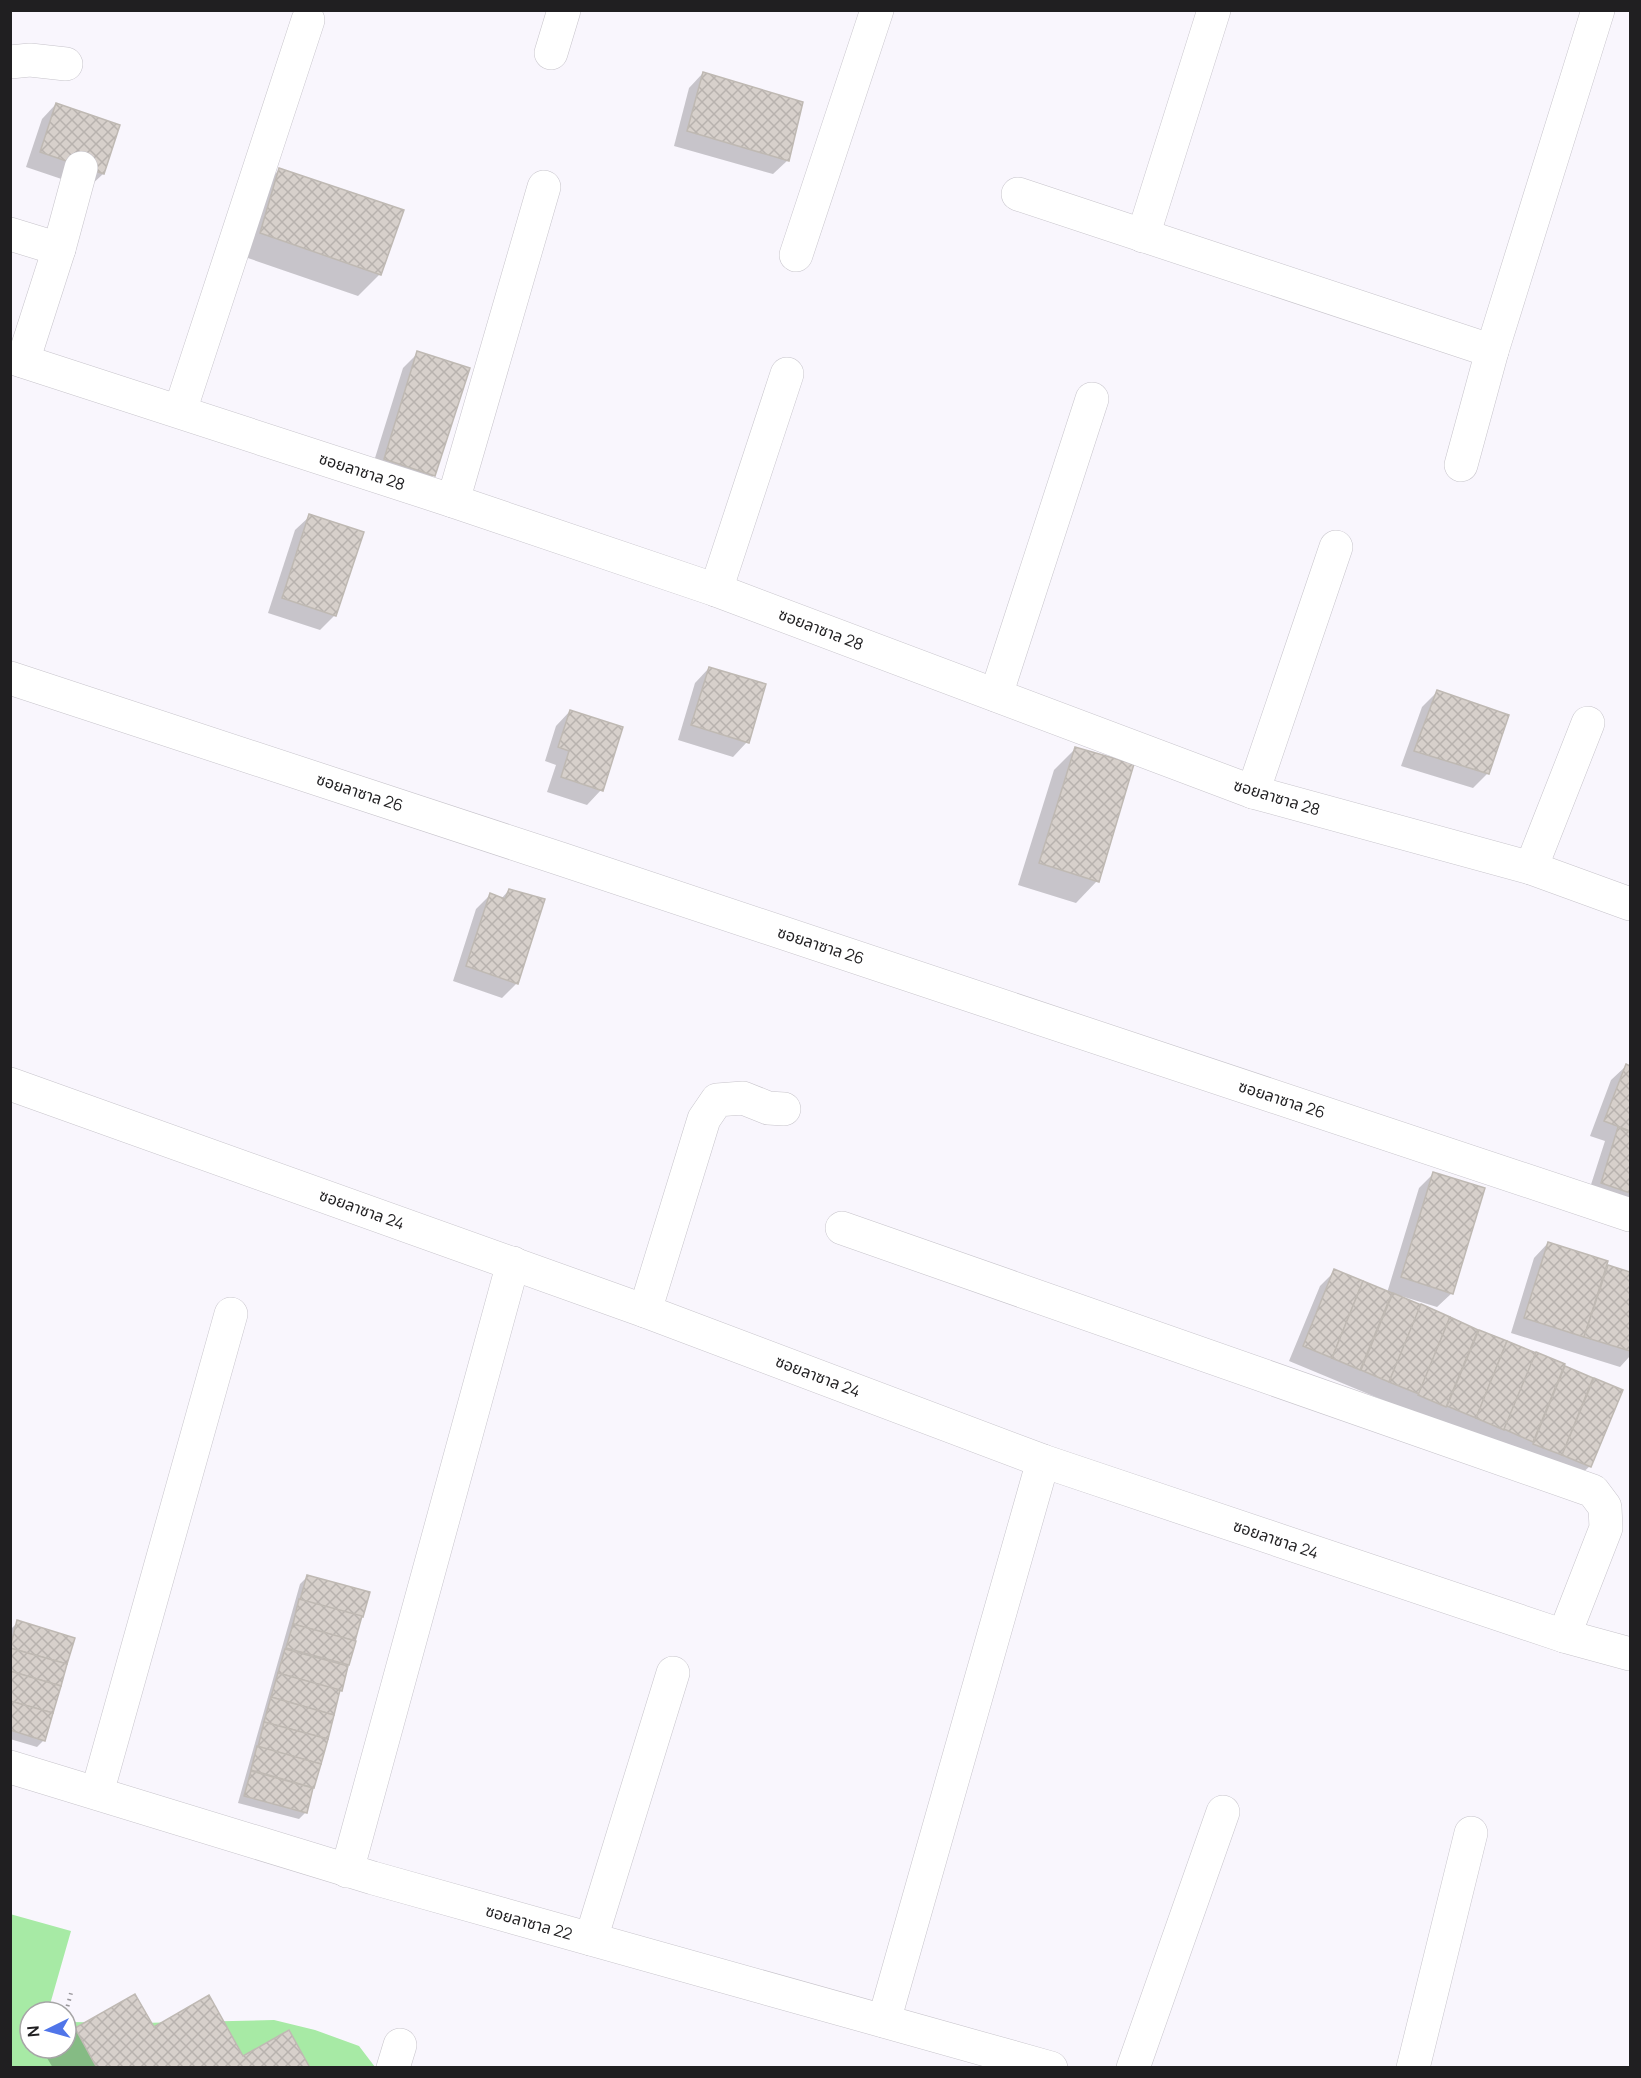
<svg xmlns="http://www.w3.org/2000/svg" width="1641" height="2078" font-family="Manrope,'Noto Sans Thai',sans-serif">
  <style>
    .grass { fill: #a7eaa5 }
    .shadow { fill: #0003 }
    .building { fill: url(#building-cross-hatch); stroke: #bfb9b3; stroke-width: 1.5 }
    .lines { fill: none; stroke-linecap: round; stroke-linejoin: round }
    .minor-casing { stroke: #c7c4cb; stroke-width: 34 }
    .path { stroke: #98969a; stroke-width: 4; stroke-dasharray: 1.5 4.5; stroke-linecap: butt }
    .minor { stroke: #fff; stroke-width: 33 }
    .labels { text-anchor: middle; dominant-baseline: central; stroke-width: 6; stroke-linejoin: round; paint-order: stroke }
    .street-label { font-size: 16px; fill: #201f21; stroke: #fff }
  </style>
  <defs>
    <pattern id="building-cross-hatch" width="8" height="8" patternUnits="userSpaceOnUse" patternTransform="scale(1.5)"><rect width="8" height="8" fill="#d7d0cb"/><path d="M0 0l8 8M0 8l8-8" fill="none" stroke="#b8b2ae"/></pattern>
  </defs>
  <rect width="100%" height="100%" fill="#f9f6fd"/>
  <polygon class="grass" points="10,1914 71,1931 49,2008 55,2012 30,2012 30,2048 66,2048 66,2020 69,2022 140,2023 274,2020 315,2030 359,2046 375,2067 11,2067"/>
  <g class="shadow">
    <polygon points="703,73 788,160 773,174 674,146 689,88"/>
    <polygon points="56,104 103,174 88,188 26,167 42,119"/>
    <polygon points="280,169 380,274 358,296 239,255 258,191"/>
    <polygon points="418,353 434,475 419,490 370,474 403,368"/>
    <polygon points="310,516 335,615 320,630 268,613 295,530"/>
    <polygon points="709,668 747,742 733,757 678,740 695,683"/>
    <polygon points="1437,692 1488,773 1473,788 1401,766 1422,707"/>
    <polygon points="570,711 621,728 601,790 587,805 547,792 556,765 545,761 556,726"/>
    <polygon points="1076,748 1097,881 1076,903 1018,885 1054,770"/>
    <polygon points="509,890 517,983 502,998 453,981 476,909 490,895 501,899"/>
    <polygon points="1626,1066 1630,1067 1630,1212 1587,1197 1605,1141 1590,1136 1611,1080"/>
    <polygon points="1433,1174 1452,1293 1437,1307 1401,1296 1400,1298 1621,1391 1590,1466 1575,1480 1289,1361 1320,1286 1335,1271 1387,1293 1419,1188"/>
    <polygon points="1548,1243 1602,1273 1609,1267 1630,1273 1630,1356 1620,1367 1511,1333 1534,1258"/>
    <polygon points="307,1577 368,1593 338,1692 306,1812 299,1819 238,1803 300,1584"/>
    <polygon points="18,1622 44,1740 37,1747 10,1739 10,1630"/>
    <polygon points="76,2029 154,2029 242,2058 309,2068 53,2068 47,2058 57,2048 66,2048 66,2039"/>
  </g>
  <g class="building">
    <polygon points="703,72 803,102 789,161 687,131"/>
    <polygon points="56,103 120,125 104,174 40,152"/>
    <polygon points="279,168 404,210 381,275 260,233"/>
    <polygon points="417,351 470,368 435,476 384,459"/>
    <polygon points="309,514 364,532 336,616 282,598"/>
    <polygon points="709,667 766,684 749,743 691,725"/>
    <polygon points="1437,690 1509,715 1489,774 1414,751"/>
    <polygon points="570,710 623,727 603,791 561,777 569,751 558,747"/>
    <polygon points="1075,747 1134,764 1099,882 1039,863"/>
    <polygon points="509,889 545,899 518,984 466,966 490,893 505,899"/>
    <polygon points="1626,1064 1630,1066 1630,1131 1604,1121"/>
    <polygon points="1618,1127 1630,1132 1630,1193 1601,1183"/>
    <polygon points="1433,1172 1485,1188 1453,1294 1401,1277"/>
    <polygon points="1548,1242 1608,1261 1584,1337 1524,1318"/>
    <polygon points="1608,1265 1630,1272 1630,1351 1584,1337"/>
    <polygon points="1334,1269 1363,1281 1332,1358 1303,1346"/>
    <polygon points="1363,1281 1392,1293 1360,1370 1332,1358"/>
    <polygon points="1393,1293 1421,1305 1389,1382 1361,1370"/>
    <polygon points="1421,1304 1450,1317 1419,1394 1389,1382"/>
    <polygon points="1450,1317 1478,1330 1446,1407 1418,1395"/>
    <polygon points="1479,1330 1507,1341 1476,1418 1447,1406"/>
    <polygon points="1507,1341 1536,1353 1504,1430 1476,1418"/>
    <polygon points="1536,1352 1565,1364 1533,1442 1504,1429"/>
    <polygon points="1565,1366 1593,1378 1562,1455 1533,1444"/>
    <polygon points="1594,1378 1623,1390 1591,1467 1562,1455"/>
    <polygon points="307,1575 370,1592 363,1617 300,1600"/>
    <polygon points="299,1599 362,1616 355,1641 293,1624"/>
    <polygon points="17,1620 75,1638 67,1664 10,1648"/>
    <polygon points="293,1624 356,1641 349,1665 286,1648"/>
    <polygon points="10,1648 67,1664 61,1686 10,1671"/>
    <polygon points="285,1649 348,1666 342,1691 278,1673"/>
    <polygon points="10,1671 61,1686 53,1713 10,1701"/>
    <polygon points="278,1673 340,1690 334,1715 271,1697"/>
    <polygon points="271,1697 334,1715 328,1739 264,1722"/>
    <polygon points="10,1701 53,1713 45,1741 10,1730"/>
    <polygon points="264,1722 328,1739 321,1764 258,1747"/>
    <polygon points="257,1746 321,1764 314,1788 251,1770"/>
    <polygon points="251,1771 313,1788 307,1813 244,1796"/>
    <polygon points="135,1994 154,2027 209,1995 243,2056 289,2030 310,2068 97,2068 75,2028"/>
  </g>
  <g class="lines">
    <defs>
      <g id="minor">
        <polyline points="551,53 564,10"/>
        <polyline points="10,62 30,60 66,64"/>
        <polyline points="1018,194 1492,351"/>
        <polyline points="10,234 59,249"/>
        <polyline points="1143,236 1214,10"/>
        <polyline points="796,255 877,10"/>
        <polyline points="10,357 453,501 716,590 1253,792 1531,868 1630,904"/>
        <polyline points="23,361 59,249 81,168"/>
        <polyline points="180,411 308,20"/>
        <polyline points="1461,465 1492,351 1598,10"/>
        <polyline points="453,501 544,187"/>
        <polyline points="716,590 787,374"/>
        <polyline points="10,678 561,859 1630,1215"/>
        <polyline points="996,695 1092,399"/>
        <polyline points="1253,792 1336,547"/>
        <polyline points="1531,868 1588,723"/>
        <polyline points="10,1084 645,1311 1043,1461 1564,1636 1630,1654"/>
        <polyline points="842,1228 1593,1491 1605,1507 1606,1528 1564,1636"/>
        <polyline points="645,1311 704,1119 717,1100 743,1098 768,1108 784,1109"/>
        <polyline points="10,1767 373,1878 1051,2068"/>
        <polyline points="97,1793 231,1314"/>
        <polyline points="347,1871 513,1263"/>
        <polyline points="591,1939 673,1673"/>
        <polyline points="884,2021 1043,1461"/>
        <polyline points="393,2068 400,2045"/>
        <polyline points="1133,2068 1223,1812"/>
        <polyline points="1413,2068 1471,1833"/>
      </g>
    </defs>
    <use href="#minor" class="minor-casing"/>
    <g class="path">
      <polyline points="66,2012 71,1993"/>
      <polyline points="55,2055 57,2048"/>
    </g>
    <use href="#minor" class="minor"/>
  </g>
  <g class="labels">
    <g class="street-label">
      <text transform="translate(362 471) rotate(18)">ซอยลาซาล 28</text>
      <text transform="translate(821 629) rotate(21)">ซอยลาซาล 28</text>
      <text transform="translate(360 792) rotate(18)">ซอยลาซาล 26</text>
      <text transform="translate(1277 797) rotate(17)">ซอยลาซาล 28</text>
      <text transform="translate(821 945) rotate(18)">ซอยลาซาล 26</text>
      <text transform="translate(1282 1099) rotate(18)">ซอยลาซาล 26</text>
      <text transform="translate(362 1209) rotate(20)">ซอยลาซาล 24</text>
      <text transform="translate(818 1376) rotate(21)">ซอยลาซาล 24</text>
      <text transform="translate(1276 1539) rotate(19)">ซอยลาซาล 24</text>
      <text transform="translate(529 1922) rotate(16)">ซอยลาซาล 22</text>
    </g>
  </g>
  <rect width="1641" height="2078" fill="none" stroke="#201f21" stroke-width="24"/>
  <g transform="translate(48 2030) rotate(265)"><circle r="28" fill="#ffffff" stroke="#a6a5a6" stroke-width="1.5"/>
  <path d="M0-4.5L10 22L0 15L-10 22Z" fill="#5075e9"/>
  <text y="-9" font-size="16" font-weight="bold" text-anchor="middle" fill="#201f21">N</text>
  </g>
</svg>
